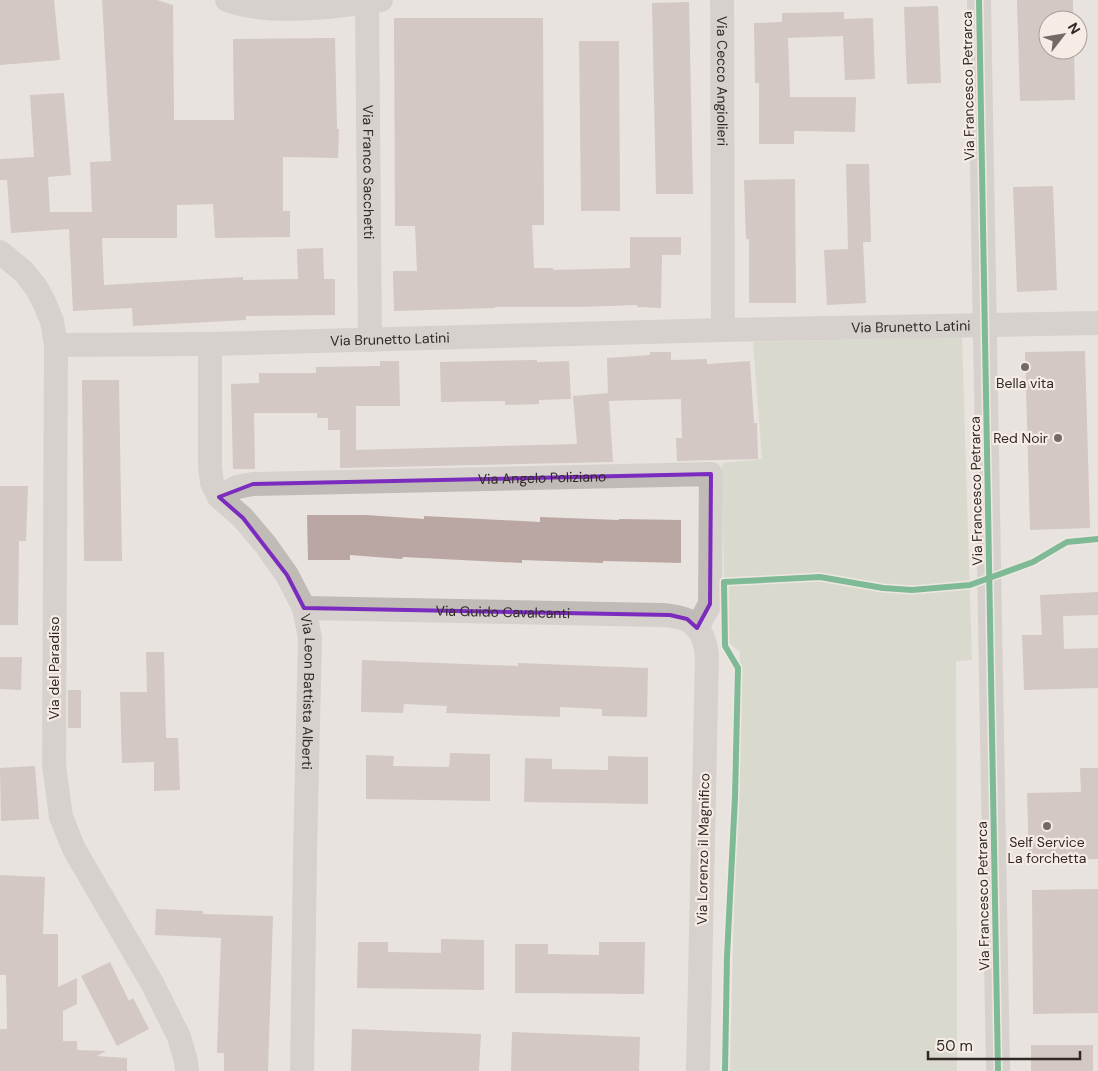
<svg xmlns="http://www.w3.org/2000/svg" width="1098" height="1071" font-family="'DM Sans',sans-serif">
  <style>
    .green { fill: #cbccba }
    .building { fill: #baa6a2 }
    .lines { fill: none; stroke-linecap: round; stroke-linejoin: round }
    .minor { stroke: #c1bbb7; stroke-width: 24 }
    .cycleway-casing { stroke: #f6ece5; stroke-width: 9 }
    .cycleway { stroke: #00873e; stroke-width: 6 }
    .marked { fill: none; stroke: #7b2cbf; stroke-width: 4; stroke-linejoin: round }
    .poi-dot { fill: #716a66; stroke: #f6ece5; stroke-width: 2 }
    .labels { text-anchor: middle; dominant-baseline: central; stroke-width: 4.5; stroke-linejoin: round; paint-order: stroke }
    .street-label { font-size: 14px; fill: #312926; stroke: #f6ece5 }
    .poi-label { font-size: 14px; fill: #312926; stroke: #f6ece5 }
  </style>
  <rect width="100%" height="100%" fill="#e8e3de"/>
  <polygon class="green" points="962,337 972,660 956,661 957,1071 730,1071 740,652 725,640 722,463 762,459 753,342"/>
  <g class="building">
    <polygon points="0,0 54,0 60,60 0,65"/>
    <polygon points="102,0 157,0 173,5 174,120 234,120 233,39 335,38 337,129 339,129 338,158 283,157 283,211 290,211 290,237 215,238 213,204 177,205 177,238 102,238 104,285 243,277 243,280 298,279 297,249 323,248 324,279 335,279 335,315 246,316 246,320 133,326 132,308 73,311 69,229 11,233 7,180 0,180 0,159 34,157 30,95 64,93 71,175 48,177 50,212 92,212 90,162 111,161"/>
    <polygon points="1017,0 1073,0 1073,20 1048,20 1048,50 1074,50 1075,100 1020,101"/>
    <polygon points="689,2 693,194 656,194 652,3"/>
    <polygon points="938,6 941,83 907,84 904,7"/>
    <polygon points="844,12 844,19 873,18 875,79 845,80 843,36 788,38 790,97 856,97 855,132 794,131 794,144 759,144 759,83 755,83 754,23 782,22 782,13"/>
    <polygon points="394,18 543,18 544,225 532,225 534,268 553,268 553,270 630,268 630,237 681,237 681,255 662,255 661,308 637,307 637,305 581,307 495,307 495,308 394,311 393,271 417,271 415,226 395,226"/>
    <polygon points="579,41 619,41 620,211 581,211"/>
    <polygon points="846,164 869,164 871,242 863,242 866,303 827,305 824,250 848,249"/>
    <polygon points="795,179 796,303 749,303 749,239 746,239 744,180"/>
    <polygon points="1053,186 1057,290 1017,292 1013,187"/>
    <polygon points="1085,351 1090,528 1030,530 1025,352"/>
    <polygon points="650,352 671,352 671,360 707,359 707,364 750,361 754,423 757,423 758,459 677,461 676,438 682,438 681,399 641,400 609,401 613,462 340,468 340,430 328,430 328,418 317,418 317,413 254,413 255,469 233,469 231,384 259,383 259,373 316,373 316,367 380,366 380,361 399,361 400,406 356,406 356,450 577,444 573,396 608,393 608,398 607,358 650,355"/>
    <polygon points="537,360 537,362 569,361 571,399 539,400 539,404 505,405 505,401 441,402 440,362"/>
    <polygon points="82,380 119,380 122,561 84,561"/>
    <polygon points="0,486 28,486 26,541 19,541 18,625 0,625"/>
    <polygon points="307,515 366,515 424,519 424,516 540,522 540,517 619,520 619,519 681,520 681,563 603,561 603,563 522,560 522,563 403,557 402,559 350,555 350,560 308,560"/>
    <polygon points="1098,592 1098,615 1063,616 1064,649 1098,648 1098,688 1024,690 1022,635 1042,635 1040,595"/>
    <polygon points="146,652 164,652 166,738 178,738 180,790 154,791 154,762 122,763 120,692 147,692"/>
    <polygon points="0,657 22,657 21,690 0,689"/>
    <polygon points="362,660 518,666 518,663 648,668 647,717 602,716 602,709 560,707 560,717 446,713 447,706 404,704 403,713 361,712"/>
    <rect x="68" y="690" width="13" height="38"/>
    <polygon points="450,753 490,754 490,801 366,799 366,755 394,756 393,766 449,767"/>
    <polygon points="608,756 648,757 648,804 524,802 525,758 552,759 552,769 608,770"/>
    <polygon points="35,766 39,819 1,821 0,768"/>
    <polygon points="1080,768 1098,768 1098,859 1029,860 1027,793 1081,792"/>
    <polygon points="0,875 45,877 43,934 58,934 58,987 77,978 77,1004 63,1011 63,1041 77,1041 77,1050 106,1051 97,1056 127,1058 127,1071 0,1071 0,1029 7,1029 6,975 0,975"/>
    <polygon points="1098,889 1098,1013 1033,1014 1032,890"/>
    <polygon points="156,909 203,911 203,914 273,916 268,1071 224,1071 224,1053 217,1053 221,938 155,935"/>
    <polygon points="441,939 484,940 484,990 357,988 358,942 388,942 388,952 441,953"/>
    <polygon points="599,942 645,942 644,994 515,993 515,944 548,944 548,954 599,955"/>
    <polygon points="110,962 129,1001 133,998 149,1029 117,1046 81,976"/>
    <polygon points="352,1029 481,1034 479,1071 351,1071"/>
    <polygon points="512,1032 640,1037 639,1071 511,1071"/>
    <rect x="1031" y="1045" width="62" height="26"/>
  </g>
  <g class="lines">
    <g class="minor">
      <path d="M227 0C270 16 337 7 381 0"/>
      <path id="s1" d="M722 0 723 330"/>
      <polyline points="979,0 998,1071"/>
      <path id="s2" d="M367 3 370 340"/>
      <polyline points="0,252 23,271 36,287 44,302 52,321 56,345 54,765 61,817 74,849 152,983 179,1037 186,1061 187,1071"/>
      <path id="s3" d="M210 344V467L212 483 219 497 243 518 265 544 287 575 304 608 310 638 305 854 302 1071"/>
      <path id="s4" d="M56 345 210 344 723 330 1098 323"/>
      <path id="s5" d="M219 497 237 487 253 484 711 474 710 604 697 628"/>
      <path id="s6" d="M304 608 659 615C689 616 703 623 707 655L698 1071"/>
    </g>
    <defs>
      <g id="cycleway">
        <polyline points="979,0 998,1071"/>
        <polyline points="725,1071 727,956 735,797 738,668 725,646 724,582 820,577 883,588 912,590 970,585 1033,562 1067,542 1098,539"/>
      </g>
    </defs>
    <use href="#cycleway" class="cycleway-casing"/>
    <use href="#cycleway" class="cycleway"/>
  </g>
  <path d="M0 0H1098V1071H0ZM711 474 710 604 697 628 687 619 670 615 304 608 287 575 243 518 219 497 253 484Z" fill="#e8e3de" fill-opacity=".55" fill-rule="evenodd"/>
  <path class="marked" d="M711 474 710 604 697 628 687 619 670 615 304 608 287 575 243 518 219 497 253 484Z"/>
  <g class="poi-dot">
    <circle cx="1025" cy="367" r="5"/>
    <circle cx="1058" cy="438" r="5"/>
    <circle cx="1047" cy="826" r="5"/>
  </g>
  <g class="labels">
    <g class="street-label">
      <text stroke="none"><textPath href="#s1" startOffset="81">Via Cecco Angiolieri</textPath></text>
      <text transform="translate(968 86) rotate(-91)">Via Francesco Petrarca</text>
      <text stroke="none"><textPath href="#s2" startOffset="169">Via Franco Sacchetti</textPath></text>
      <text stroke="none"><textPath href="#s4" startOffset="855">Via Brunetto Latini</textPath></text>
      <text stroke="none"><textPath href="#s4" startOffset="334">Via Brunetto Latini</textPath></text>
      <text stroke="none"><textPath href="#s5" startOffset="326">Via Angelo Poliziano</textPath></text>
      <text transform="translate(976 491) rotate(-91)">Via Francesco Petrarca</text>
      <text stroke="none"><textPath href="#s6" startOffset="199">Via Guido Cavalcanti</textPath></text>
      <text transform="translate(54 668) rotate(-90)">Via del Paradiso</text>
      <text stroke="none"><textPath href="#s3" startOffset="380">Via Leon Battista Alberti</textPath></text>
      <text transform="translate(703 849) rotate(-89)">Via Lorenzo il Magnifico</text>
      <text transform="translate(983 896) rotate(-91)">Via Francesco Petrarca</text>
    </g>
    <g class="poi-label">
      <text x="1025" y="383">Bella vita</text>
      <text x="1048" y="438" text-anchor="end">Red Noir</text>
      <text x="1047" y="842">Self Service<tspan x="1047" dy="16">La forchetta</tspan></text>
    </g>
  </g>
  <g transform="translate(1063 35) rotate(59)"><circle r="24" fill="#f6ece5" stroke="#a79e99"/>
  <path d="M0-4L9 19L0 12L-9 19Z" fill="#716a66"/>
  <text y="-8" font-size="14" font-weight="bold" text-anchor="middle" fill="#312926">N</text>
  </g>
  <path d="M928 1051v8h152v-8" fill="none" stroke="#312926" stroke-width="2.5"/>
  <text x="936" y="1051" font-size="15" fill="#312926" stroke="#f6ece5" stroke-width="4" paint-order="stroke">50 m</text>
</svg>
